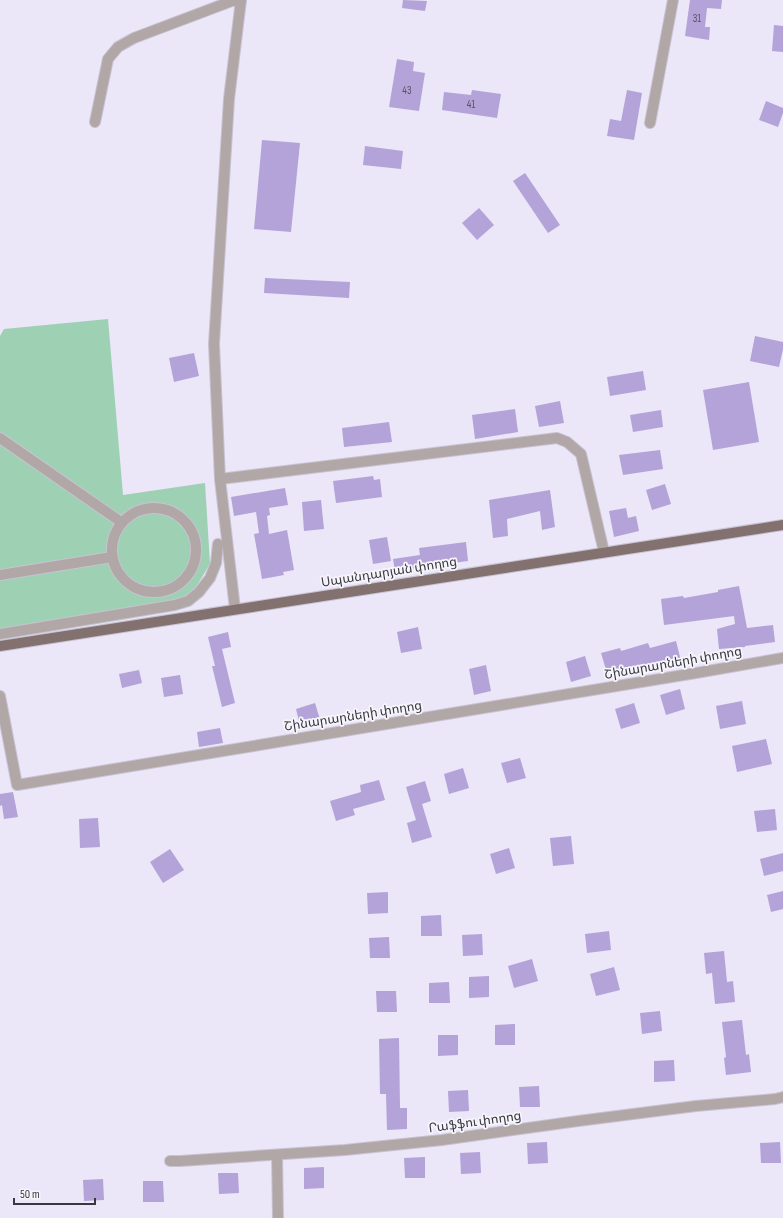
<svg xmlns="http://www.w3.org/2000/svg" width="783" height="1218" font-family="'Sofia Sans Condensed','Noto Sans Armenian',sans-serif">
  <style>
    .green { fill: #9ed0b4 }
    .building { fill: #b3a3d8 }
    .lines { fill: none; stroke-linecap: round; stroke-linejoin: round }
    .minor-casing { stroke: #c8c3d3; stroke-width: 12 }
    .major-casing { stroke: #c8c3d3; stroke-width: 12 }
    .minor { stroke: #b1a7a6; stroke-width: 10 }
    .major { stroke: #82716f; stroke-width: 10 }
    .labels { text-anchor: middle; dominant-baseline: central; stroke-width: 3.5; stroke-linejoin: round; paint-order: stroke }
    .number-label { font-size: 11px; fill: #585365 }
    .street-label { font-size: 13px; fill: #3a383f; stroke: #f7f5fc }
  </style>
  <rect width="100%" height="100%" fill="#ebe6f8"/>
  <polygon class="green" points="108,319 123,495 205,483 210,564 188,600 0,630 0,336 4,329"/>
  <g class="building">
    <polygon points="403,0 427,1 425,11 402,8"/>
    <polygon points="690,0 722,0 721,9 707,8 705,27 710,27 709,40 685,36"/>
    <polygon points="774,25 783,26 783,52 772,51"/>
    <polygon points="397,59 414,62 413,71 425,73 419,111 389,107"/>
    <polygon points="472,90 501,94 497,118 442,110 444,92 471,95"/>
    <polygon points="627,90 642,93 634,140 607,136 610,119 621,121"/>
    <polygon points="766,101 783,108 783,113 778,127 759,120"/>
    <polygon points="262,140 300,143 291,232 254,229"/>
    <polygon points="365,146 403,151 401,169 363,165"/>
    <polygon points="525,173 560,225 548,233 513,181"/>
    <polygon points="479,208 494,225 477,240 462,223"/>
    <polygon points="265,278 350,282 349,298 264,293"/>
    <polygon points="755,336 783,342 783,349 779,367 750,361"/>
    <polygon points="194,353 199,376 174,382 169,358"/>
    <polygon points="643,371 646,390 610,396 607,377"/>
    <polygon points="749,382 759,442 713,450 703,390"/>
    <polygon points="560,401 564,423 539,427 535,406"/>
    <polygon points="515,409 518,432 475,439 472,415"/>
    <polygon points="661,410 663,427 633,432 630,415"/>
    <polygon points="389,422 392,442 344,447 342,428"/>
    <polygon points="660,450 663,469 623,475 619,455"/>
    <polygon points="373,476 374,480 380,479 382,497 336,503 333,481"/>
    <polygon points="665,484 671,504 652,510 646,490"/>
    <polygon points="285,488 288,505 269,508 270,515 267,516 269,534 287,530 294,570 283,572 284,575 262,579 254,534 259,533 256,512 234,516 231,497"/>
    <polygon points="550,490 555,527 542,530 540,511 507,519 508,536 493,538 489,500"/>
    <polygon points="321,500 324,529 304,531 302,502"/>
    <polygon points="626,508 628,518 636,516 639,531 614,537 609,511"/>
    <polygon points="387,537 391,561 373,564 369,540"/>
    <polygon points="466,542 468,561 395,571 393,559 420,555 419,548"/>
    <polygon points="739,586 747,628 773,625 775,642 745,646 745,647 719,649 717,629 735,624 734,616 664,625 661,599 683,596 684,598 718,592 718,590"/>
    <polygon points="418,627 422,649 401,653 397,632"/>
    <polygon points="228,632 231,647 222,649 235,703 222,707 212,666 215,666 208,637"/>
    <polygon points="676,641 681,661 662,667 661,661 635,668 634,666 607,673 601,653 620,648 621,651 648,643 650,648"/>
    <polygon points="585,656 591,676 571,682 566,662"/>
    <polygon points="486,665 491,691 474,695 469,669"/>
    <polygon points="139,670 142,683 122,688 119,674"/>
    <polygon points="180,675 183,694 164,697 161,678"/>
    <polygon points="680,689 685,709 666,715 660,695"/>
    <polygon points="742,701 746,724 720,729 716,706"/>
    <polygon points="315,703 321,723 301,729 296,709"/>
    <polygon points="634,703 640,723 621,729 615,709"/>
    <polygon points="220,728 223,743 199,747 197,732"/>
    <polygon points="766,739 772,764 737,772 732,746"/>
    <polygon points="520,758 526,778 507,783 501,763"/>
    <polygon points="463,768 469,788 449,794 444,774"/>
    <polygon points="379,780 385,800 353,809 355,815 336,821 330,801 361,792 360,785"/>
    <polygon points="425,781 431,801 422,804 432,837 412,843 407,823 416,820 406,787"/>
    <polygon points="13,792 18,817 4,819 2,805 0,806 0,794"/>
    <polygon points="775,809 777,830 757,832 754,811"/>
    <polygon points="98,818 100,847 80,848 79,819"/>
    <polygon points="571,836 574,864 553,866 550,838"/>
    <polygon points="509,848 515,868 496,874 490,854"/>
    <polygon points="170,849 184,870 163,883 150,862"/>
    <polygon points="783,853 783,871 764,876 760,859"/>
    <polygon points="783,891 783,909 771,912 767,895"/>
    <polygon points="388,892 388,913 368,914 367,893"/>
    <polygon points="441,915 442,936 421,936 421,916"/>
    <polygon points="609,931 611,950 587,953 585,934"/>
    <polygon points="482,934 483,955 463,956 462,935"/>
    <polygon points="389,937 390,958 370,958 369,938"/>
    <polygon points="724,951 727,982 733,981 735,1002 715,1004 712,973 706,974 704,953"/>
    <polygon points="532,959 538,981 514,988 508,966"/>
    <polygon points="614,967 620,990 596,996 590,974"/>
    <polygon points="489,976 489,997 469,998 469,977"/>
    <polygon points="449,982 450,1003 429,1003 429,983"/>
    <polygon points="376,991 396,991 397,1012 377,1012"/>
    <polygon points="660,1011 662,1031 642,1034 640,1013"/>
    <polygon points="742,1020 746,1055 749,1054 751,1072 726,1075 724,1058 726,1057 722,1022"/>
    <polygon points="515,1024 515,1045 495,1045 495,1025"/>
    <polygon points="438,1035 458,1035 458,1055 438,1056"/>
    <polygon points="399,1038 400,1108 407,1108 407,1129 387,1130 386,1094 380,1094 379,1039"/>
    <polygon points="674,1060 675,1081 654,1082 654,1061"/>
    <polygon points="539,1086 540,1107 520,1107 519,1087"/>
    <polygon points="468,1090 469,1111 449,1112 448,1091"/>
    <polygon points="547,1142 548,1163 528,1164 527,1143"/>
    <polygon points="780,1142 781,1163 761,1163 760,1143"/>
    <polygon points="480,1152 481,1173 461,1174 460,1153"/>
    <polygon points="425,1157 425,1178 405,1178 404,1158"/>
    <polygon points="324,1167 324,1188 304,1189 304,1168"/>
    <polygon points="218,1173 238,1173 239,1193 219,1194"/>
    <polygon points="103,1179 104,1200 84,1201 83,1180"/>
    <polygon points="143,1181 163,1181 164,1202 143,1202"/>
  </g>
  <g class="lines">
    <defs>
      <g id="minor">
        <polyline points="95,122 108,59 118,47 134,38 232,1 241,1"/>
        <polyline points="650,123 673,0"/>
        <polyline points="0,438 121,522"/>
        <polyline points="220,479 557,438 567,442 581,454 604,552"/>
        <circle cx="154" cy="550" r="42"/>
        <polyline points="0,575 112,557"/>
        <polyline points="235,609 220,479 214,344 229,99 241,0"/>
        <polyline points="0,634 175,605 188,601 199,592 210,578 216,563 218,544"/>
        <polyline points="0,696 17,785 696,673 783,658"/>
        <polyline points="277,1155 278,1218"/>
        <polyline points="170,1161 180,1161 345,1150 442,1140 578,1121 696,1106 775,1099 783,1097"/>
      </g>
      <polyline id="major" points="0,646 783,525"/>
    </defs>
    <use href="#minor" class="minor-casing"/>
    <use href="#major" class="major-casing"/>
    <use href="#minor" class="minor"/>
    <use href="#major" class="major"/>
  </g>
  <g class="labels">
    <g class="number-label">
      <text x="697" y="18">31</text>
      <text x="407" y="90">43</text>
      <text x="471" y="104">41</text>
    </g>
    <g class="street-label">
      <text transform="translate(389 572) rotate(-9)">Սպանդարյան փողոց</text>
      <text transform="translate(673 663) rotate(-10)">Շինարարների փողոց</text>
      <text transform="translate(353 716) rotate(-9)">Շինարարների փողոց</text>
      <text transform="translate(475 1122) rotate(-8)">Րաֆֆու փողոց</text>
    </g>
  </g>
  <path d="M14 1198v6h81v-6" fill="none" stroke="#3a383f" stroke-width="2"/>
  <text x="20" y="1198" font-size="12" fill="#3a383f" stroke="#f7f5fc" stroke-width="3" paint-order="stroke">50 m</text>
</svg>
